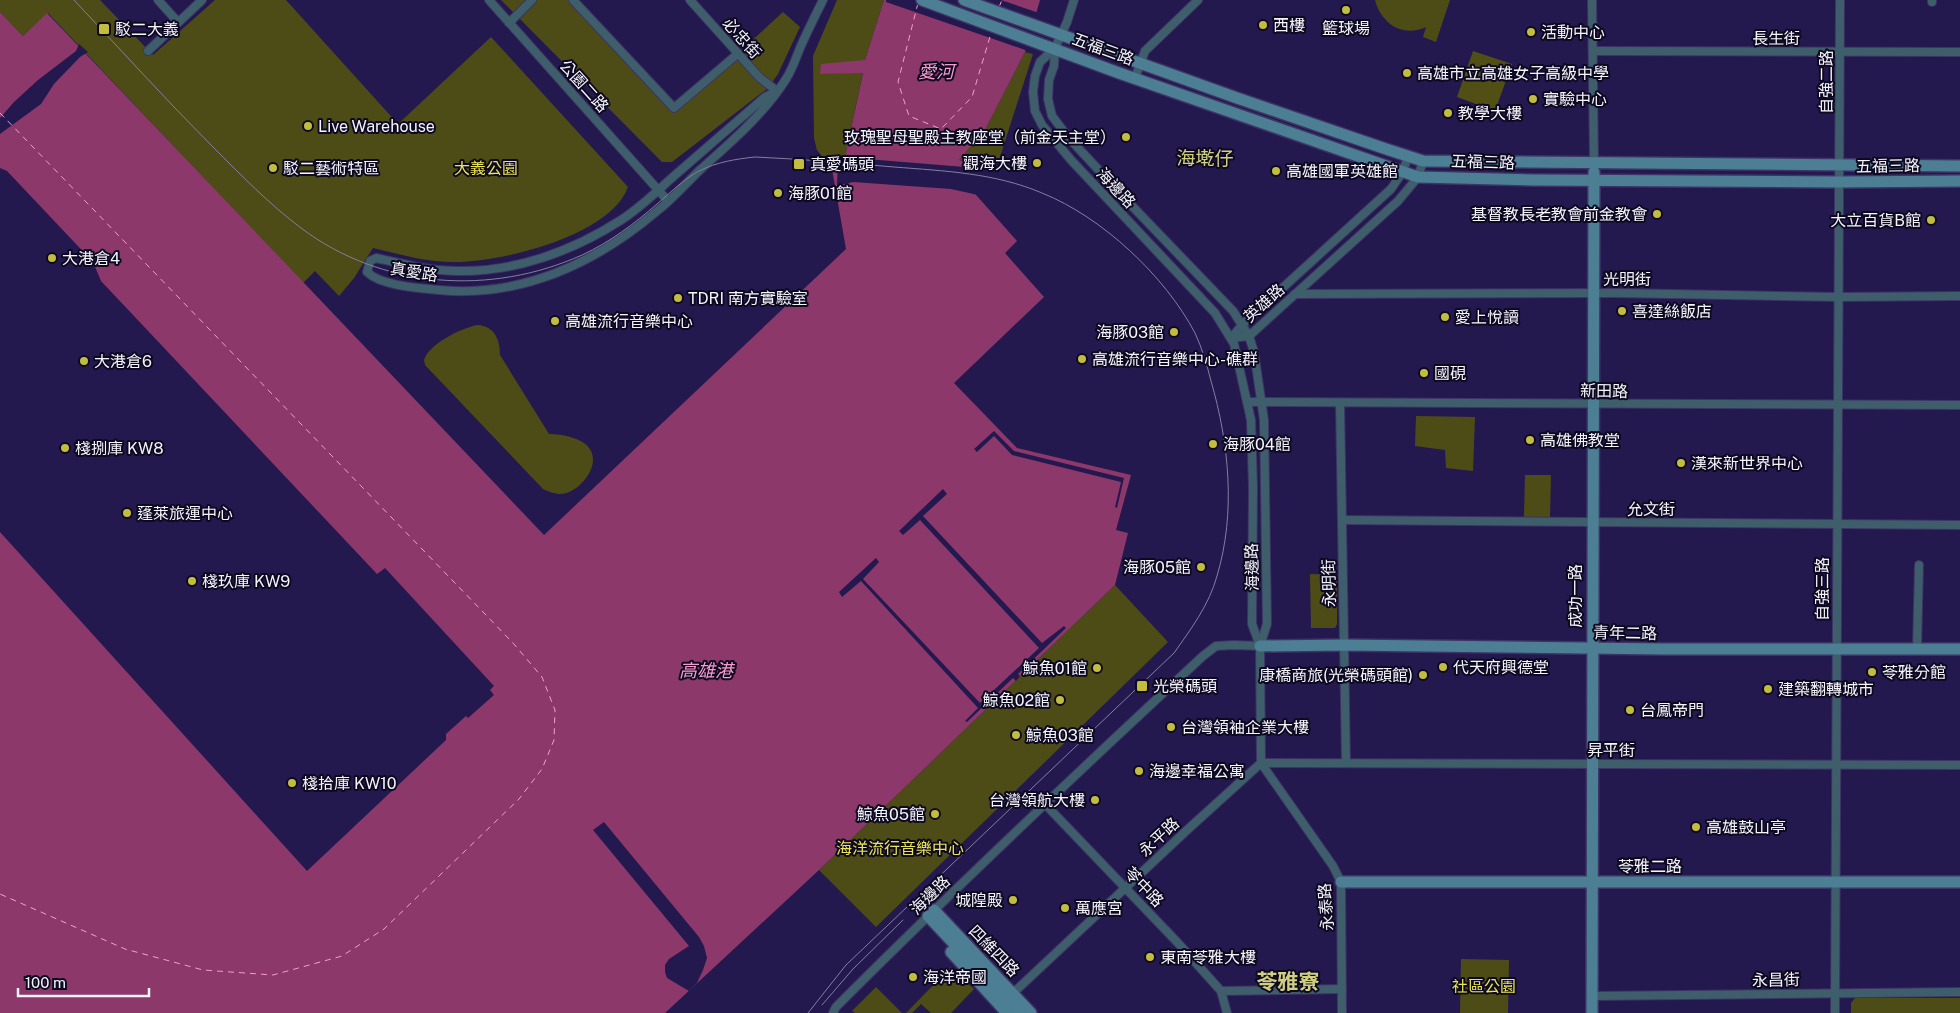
<svg xmlns="http://www.w3.org/2000/svg" width="1960" height="1013" font-family="'Public Sans','Noto Sans TC',sans-serif">
  <style>
    .green { fill: #4e4c16 }
    .forest { fill: #514f14 }
    .water { fill: #8d386a }
    .pier { fill: #24194f }
    .lines { fill: none; stroke-linecap: round; stroke-linejoin: round }
    .ferry { stroke: #fa9bce; stroke-width: 1; stroke-dasharray: 6 5; stroke-linecap: butt }
    .street-casing { stroke: #3d3364; stroke-width: 10 }
    .secondary-casing { stroke: #3d3364; stroke-width: 14 }
    .street { stroke: #3f5e6c; stroke-width: 8 }
    .secondary { stroke: #4c7e94; stroke-width: 11 }
    .tram { stroke: #847e9f; stroke-width: 1 }
    .poi-dot { fill: #c2bd3f; stroke: #0d0920; stroke-width: 2 }
    .labels { text-anchor: middle; dominant-baseline: central; stroke-width: 4; stroke-linejoin: round; paint-order: stroke }
    .poi-label { font-size: 16px; fill: #f4f4fb; stroke: #0d0920; text-anchor: start }
    .street-label { font-size: 16px; fill: #f4f4fb; stroke: #0d0920 }
    .park-label { font-size: 16px; fill: #eae557; stroke: #0d0920 }
    .water-label { font-size: 18px; font-style: italic; fill: #fa9bce; stroke: #0d0920 }
    .quarter-label { font-size: 19px; fill: #d1cf81; stroke: #0d0920 }
    .district-label { font-size: 21px; font-weight: bold; fill: #d1cf81; stroke: #0d0920 }
  </style>
  <rect width="100%" height="100%" fill="#24194f"/>
  <g class="green">
    <path d="M0 0H100L153 55 215 0H286L398 124 491 37 628 187C611 236 499 263 452 262 425 262 399 254 373 248L354 278 339 296 315 271 303 283 48 13 23 36 0 12Z"/>
    <polygon points="501,0 574,0 674,108 746,46 783,12 800,27 778,74 768,88 672,162 662,162"/>
    <polygon points="837,0 884,0 865,60 821,74 863,72 845,157 832,169 817,150 814,138 813,56"/>
    <path d="M1375 0H1450L1436 42 1423 37 1426 27C1402 38 1381 23 1375 0Z"/>
    <polygon points="1025,52 1033,54 998,163 959,160 985,130"/>
    <path d="M477 325C495 326 500 340 500 355L549 434C562 434 585 438 591 451 600 469 576 496 558 494 553 493 547 491 543 489L425 365 424 360C430 343 460 329 477 325Z"/>
    <polygon points="1416,416 1475,417 1473,471 1446,468 1445,450 1415,446"/>
    <polygon points="1525,475 1551,475 1550,517 1524,517"/>
    <polygon points="1310,574 1337,575 1337,624 1335,628 1311,628"/>
    <polygon points="1115,585 1168,642 876,927 819,870"/>
    <polygon points="1461,959 1509,960 1508,1013 1460,1013"/>
    <polygon points="951,967 974,989 951,1013 931,1013 921,1004 912,1013 906,1013"/>
    <polygon points="876,987 902,1013 855,1013 852,1011"/>
    <polygon points="1855,998 1960,998 1960,1013 1851,1013 1851,1003"/>
  </g>
  <polygon class="forest" points="1473,51 1512,64 1495,111 1457,97"/>
  <polygon class="water" points="884,0 1040,0 1025,52 985,130 959,160 976,164 969,187 1017,241 1005,253 1044,297 954,383 1017,448 1131,475 1116,530 1128,533 1115,585 819,870 665,1013 0,1013 0,532 307,871 446,740 446,734 466,716 468,718 494,695 490,690 494,686 385,568 377,574 101,281 93,262 7,171 0,168 0,12 23,36 47,13 544,535 846,249 832,169 845,157 863,73 820,74 821,64 865,60"/>
  <g class="pier">
    <polygon points="886,0 1001,0 1039,13 1028,51 886,2"/>
    <polygon points="79,44 88,52 80,57 54,84 41,104 0,134 0,118 14,102 38,80 76,51"/>
    <polygon points="842,157 977,168 972,186 978,195 951,189 853,182 837,186 838,160"/>
    <polygon points="994,431 1014,451 1124,478 1117,508 1115,507 1121,482 1012,455 994,436 977,452 974,449"/>
    <polygon points="943,489 947,494 923,516 1042,643 1064,626 1066,628 1018,674 1020,676 1016,681 1013,678 967,722 965,721 978,708 861,581 842,597 839,592 876,558 879,562 863,579 980,703 1039,648 920,520 903,535 899,531"/>
    <polygon points="604,822 699,937 704,946 707,958 703,970 697,983 689,991 667,978 665,972 665,965 669,959 689,946 593,830"/>
  </g>
  <g class="lines">
    <g class="ferry">
      <polyline points="918,3 898,82 909,116 941,129 972,97 992,30"/>
      <polyline points="999,7 1002,0"/>
      <polyline points="0,113 513,643 542,677 555,710 554,740 542,769 519,799 384,929 342,956 273,975 203,970 125,949 0,894"/>
    </g>
    <defs>
      <g id="street">
        <polyline points="158,0 178,22"/>
        <polyline points="489,0 668,201"/>
        <polyline points="573,0 674,108 734,57"/>
        <polyline points="690,0 760,78 777,91"/>
        <polyline points="1592,0 1594,163"/>
        <polyline points="1932,2 1932,0"/>
        <polyline points="509,23 532,0"/>
        <polyline points="1055,48 1040,62 1035,76 1033,92 1035,111 1042,125 1071,160 1215,313 1234,344 1251,420 1253,487 1252,624 1260,646"/>
        <polyline points="148,51 202,0"/>
        <polyline points="1593,51 1960,52"/>
        <polyline points="1135,78 1145,51 1198,0"/>
        <path d="M777 91 765 97C735 123 704 150 674 176 657 191 640 208 621 220 573 251 516 272 458 271 430 271 403 264 376 258L370 261 367 272C381 286 420 288 439 290 521 298 596 263 657 211 673 199 686 183 701 169 731 142 764 114 786 79 792 70 796 58 800 48 807 32 815 16 823 0"/>
        <polyline points="1295,294 1617,293 1839,297 1960,296"/>
        <polyline points="1231,338 1249,336 1398,201 1418,177 1423,161"/>
        <polyline points="1231,338 1243,324 1391,189 1402,173 1408,157"/>
        <polyline points="1247,402 1960,405"/>
        <polyline points="1340,403 1346,763"/>
        <polyline points="1342,520 1960,525"/>
        <polyline points="1917,649 1919,565"/>
        <polyline points="1261,763 1960,765"/>
        <polyline points="1261,763 1333,866 1341,882 1342,1013"/>
        <polyline points="1044,803 1178,943 1221,991 1227,1013"/>
        <polyline points="1221,991 1342,989"/>
        <polyline points="1010,996 1186,831 1261,763 1260,646 1267,624 1264,420 1254,352 1249,336 1233,311 1134,208 1068,137 1052,116 1048,99 1049,80 1054,66 1055,48 1067,22 1074,0"/>
        <polyline points="1592,996 1960,992"/>
        <path d="M833 1013 836 1007C956 887 1079 771 1203 656L1216 646 1234 645 1260 646"/>
        <polyline points="1835,1013 1840,0"/>
      </g>
      <g id="secondary">
        <polyline points="922,0 1119,73 1418,177 1532,180 1839,182 1960,181"/>
        <polyline points="964,0 1237,98 1386,149 1423,161 1960,166"/>
        <polyline points="1260,646 1344,645 1664,649 1960,649"/>
        <polyline points="1341,882 1960,882"/>
        <polyline points="934,910 1031,1013"/>
        <polyline points="928,916 1019,1013"/>
        <polyline points="951,952 1007,1013"/>
        <polyline points="1592,1013 1594,172"/>
      </g>
    </defs>
    <use href="#street" class="street-casing"/>
    <use href="#secondary" class="secondary-casing"/>
    <use href="#street" class="street"/>
    <use href="#secondary" class="secondary"/>
    <g class="tram">
      <path d="M74 0C120 49 165 99 213 147 241 175 269 204 301 228 382 289 491 296 582 255 610 242 634 224 657 204 670 193 684 179 699 171 717 162 736 159 755 157 801 159 848 163 894 167 945 171 995 173 1042 193 1102 217 1165 276 1195 333 1202 348 1207 365 1211 381 1229 443 1236 513 1217 576 1209 605 1191 629 1174 653L846 965 808 1013"/>
      <polyline points="822,1005 853,969 903,920"/>
    </g>
  </g>
  <g class="poi-dot">
    <circle cx="1346" cy="10" r="5"/>
    <circle cx="1263" cy="25" r="5"/>
    <rect x="98" y="23" width="12" height="12" rx="2.5"/>
    <circle cx="1531" cy="32" r="5"/>
    <circle cx="1407" cy="73" r="5"/>
    <circle cx="1533" cy="99" r="5"/>
    <circle cx="1448" cy="113" r="5"/>
    <circle cx="308" cy="126" r="5"/>
    <circle cx="1126" cy="137" r="5"/>
    <circle cx="1037" cy="163" r="5"/>
    <rect x="793" y="158" width="12" height="12" rx="2.5"/>
    <circle cx="273" cy="168" r="5"/>
    <circle cx="1276" cy="171" r="5"/>
    <circle cx="778" cy="193" r="5"/>
    <circle cx="1657" cy="214" r="5"/>
    <circle cx="1931" cy="220" r="5"/>
    <circle cx="52" cy="258" r="5"/>
    <circle cx="678" cy="298" r="5"/>
    <circle cx="1622" cy="311" r="5"/>
    <circle cx="1445" cy="317" r="5"/>
    <circle cx="555" cy="321" r="5"/>
    <circle cx="1174" cy="332" r="5"/>
    <circle cx="1082" cy="359" r="5"/>
    <circle cx="84" cy="361" r="5"/>
    <circle cx="1424" cy="373" r="5"/>
    <circle cx="1530" cy="440" r="5"/>
    <circle cx="1213" cy="444" r="5"/>
    <circle cx="65" cy="448" r="5"/>
    <circle cx="1681" cy="463" r="5"/>
    <circle cx="127" cy="513" r="5"/>
    <circle cx="1201" cy="567" r="5"/>
    <circle cx="192" cy="581" r="5"/>
    <circle cx="1443" cy="667" r="5"/>
    <circle cx="1097" cy="668" r="5"/>
    <circle cx="1872" cy="672" r="5"/>
    <circle cx="1423" cy="675" r="5"/>
    <rect x="1136" y="680" width="12" height="12" rx="2.5"/>
    <circle cx="1768" cy="689" r="5"/>
    <circle cx="1060" cy="700" r="5"/>
    <circle cx="1630" cy="710" r="5"/>
    <circle cx="1171" cy="727" r="5"/>
    <circle cx="1016" cy="735" r="5"/>
    <circle cx="1139" cy="771" r="5"/>
    <circle cx="292" cy="783" r="5"/>
    <circle cx="1095" cy="800" r="5"/>
    <circle cx="935" cy="814" r="5"/>
    <circle cx="1696" cy="827" r="5"/>
    <circle cx="1013" cy="900" r="5"/>
    <circle cx="1065" cy="908" r="5"/>
    <circle cx="1150" cy="957" r="5"/>
    <circle cx="913" cy="977" r="5"/>
  </g>
  <g class="labels">
    <g class="poi-label">
      <text x="1273" y="25">西樓</text>
      <text x="1346" y="28" text-anchor="middle">籃球場</text>
      <text x="115" y="29">駁二大義</text>
      <text x="1541" y="32">活動中心</text>
      <text x="1417" y="73">高雄市立高雄女子高級中學</text>
      <text x="1543" y="99">實驗中心</text>
      <text x="1458" y="113">教學大樓</text>
      <text x="318" y="126">Live Warehouse</text>
      <text x="1116" y="137" text-anchor="end">玫瑰聖母聖殿主教座堂（前金天主堂）</text>
      <text x="1027" y="163" text-anchor="end">觀海大樓</text>
      <text x="810" y="164">真愛碼頭</text>
      <text x="283" y="168">駁二藝術特區</text>
      <text x="1286" y="171">高雄國軍英雄館</text>
      <text x="788" y="193">海豚01館</text>
      <text x="1647" y="214" text-anchor="end">基督教長老教會前金教會</text>
      <text x="1921" y="220" text-anchor="end">大立百貨B館</text>
      <text x="62" y="258">大港倉4</text>
      <text x="688" y="298">TDRI 南方實驗室</text>
      <text x="1632" y="311">喜達絲飯店</text>
      <text x="1455" y="317">愛上悅讀</text>
      <text x="565" y="321">高雄流行音樂中心</text>
      <text x="1164" y="332" text-anchor="end">海豚03館</text>
      <text x="1092" y="359">高雄流行音樂中心-礁群</text>
      <text x="94" y="361">大港倉6</text>
      <text x="1434" y="373">國硯</text>
      <text x="1540" y="440">高雄佛教堂</text>
      <text x="1223" y="444">海豚04館</text>
      <text x="75" y="448">棧捌庫 KW8</text>
      <text x="1691" y="463">漢來新世界中心</text>
      <text x="137" y="513">蓬萊旅運中心</text>
      <text x="1191" y="567" text-anchor="end">海豚05館</text>
      <text x="202" y="581">棧玖庫 KW9</text>
      <text x="1453" y="667">代天府興德堂</text>
      <text x="1087" y="668" text-anchor="end">鯨魚01館</text>
      <text x="1882" y="672">苓雅分館</text>
      <text x="1413" y="675" text-anchor="end">康橋商旅(光榮碼頭館)</text>
      <text x="1153" y="686">光榮碼頭</text>
      <text x="1778" y="689">建築翻轉城市</text>
      <text x="1050" y="700" text-anchor="end">鯨魚02館</text>
      <text x="1640" y="710">台鳳帝門</text>
      <text x="1181" y="727">台灣領袖企業大樓</text>
      <text x="1026" y="735">鯨魚03館</text>
      <text x="1149" y="771">海邊幸福公寓</text>
      <text x="302" y="783">棧拾庫 KW10</text>
      <text x="1085" y="800" text-anchor="end">台灣領航大樓</text>
      <text x="925" y="814" text-anchor="end">鯨魚05館</text>
      <text x="1706" y="827">高雄鼓山亭</text>
      <text x="1003" y="900" text-anchor="end">城隍殿</text>
      <text x="1075" y="908">萬應宮</text>
      <text x="1160" y="957">東南苓雅大樓</text>
      <text x="923" y="977">海洋帝國</text>
    </g>
    <g class="street-label">
      <text transform="translate(742 38) rotate(48)">必忠街</text>
      <text x="1776" y="38">長生街</text>
      <text transform="translate(1103 49) rotate(20)">五福三路</text>
      <text transform="translate(1826 82) rotate(-90)">自強二路</text>
      <text transform="translate(584 86) rotate(48)">公園二路</text>
      <text transform="translate(1483 162) rotate(2)">五福三路</text>
      <text transform="translate(1888 166) rotate(-1)">五福三路</text>
      <text transform="translate(1116 188) rotate(47)">海邊路</text>
      <text transform="translate(414 272) rotate(9)">真愛路</text>
      <text x="1627" y="279">光明街</text>
      <text transform="translate(1264 303) rotate(-42)">英雄路</text>
      <text transform="translate(1604 391) rotate(1)">新田路</text>
      <text x="1651" y="509">允文街</text>
      <text transform="translate(1252 567) rotate(-91)">海邊路</text>
      <text transform="translate(1329 583) rotate(-91)">永明街</text>
      <text transform="translate(1822 589) rotate(-90)">自強三路</text>
      <text transform="translate(1575 596) rotate(-90)">成功一路</text>
      <text transform="translate(1625 633) rotate(1)">青年二路</text>
      <text x="1611" y="750">昇平街</text>
      <text transform="translate(1159 837) rotate(-43)">永平路</text>
      <text x="1650" y="866">苓雅二路</text>
      <text transform="translate(1144 887) rotate(46)">苓中路</text>
      <text transform="translate(930 895) rotate(-44)">海邊路</text>
      <text transform="translate(1326 907) rotate(-94)">永泰路</text>
      <text transform="translate(994 951) rotate(46)">四維四路</text>
      <text transform="translate(1776 980) rotate(-1)">永昌街</text>
    </g>
    <g class="park-label">
      <text x="486" y="168">大義公園</text>
      <text x="900" y="848">海洋流行音樂中心</text>
      <text x="1484" y="986">社區公園</text>
    </g>
    <g class="water-label">
      <text x="936" y="71">愛河</text>
      <text x="706" y="670">高雄港</text>
    </g>
    <g class="quarter-label">
      <text x="1205" y="158">海墘仔</text>
    </g>
    <g class="district-label">
      <text x="1288" y="981">苓雅寮</text>
    </g>
  </g>
  <path d="M18 988v8h131v-8" fill="none" stroke="#f4f4fb" stroke-width="2.5"/>
  <text x="25" y="988" font-size="15" fill="#f4f4fb" stroke="#0d0920" stroke-width="4" paint-order="stroke">100 m</text>
</svg>
